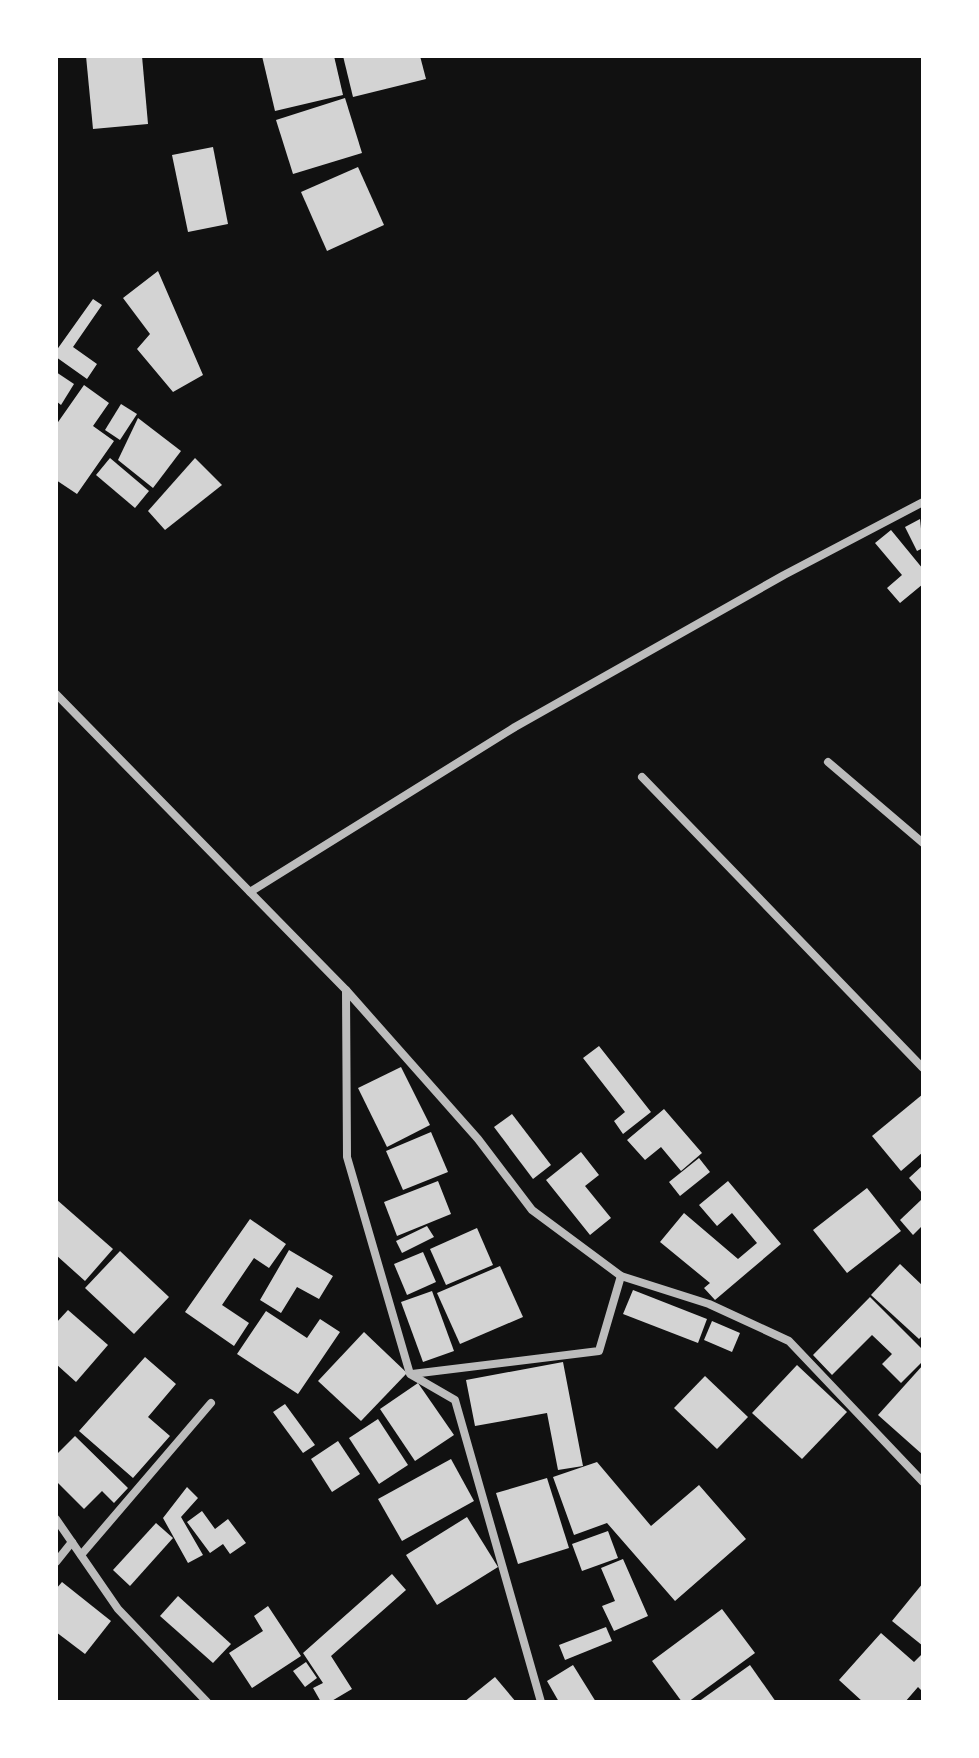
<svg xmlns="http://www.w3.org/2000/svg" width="979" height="1758" font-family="'Source Sans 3',sans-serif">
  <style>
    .building { fill: #d3d3d3 }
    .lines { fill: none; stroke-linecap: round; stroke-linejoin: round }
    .minor { stroke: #bcbcbc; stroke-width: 8 }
  </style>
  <rect width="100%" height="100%" fill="#111"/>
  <g class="building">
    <polygon points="86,56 142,56 148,124 93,129"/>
    <polygon points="262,56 334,56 343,95 275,111"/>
    <polygon points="343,56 420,56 426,79 353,97"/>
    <polygon points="345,98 362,153 293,174 276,120"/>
    <polygon points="213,147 228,224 188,232 172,155"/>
    <polygon points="358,167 384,225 327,251 301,192"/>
    <polygon points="158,271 203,375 173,392 137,349 150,334 123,298"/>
    <polygon points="93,299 102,305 73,347 97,364 87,379 56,357 56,351"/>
    <polygon points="56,372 74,384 61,405 56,401"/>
    <polygon points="84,385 109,403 93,426 114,441 77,494 56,480 56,425"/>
    <polygon points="121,404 137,414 120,440 105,430"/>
    <polygon points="138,418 181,451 153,488 118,460"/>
    <polygon points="110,458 149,491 135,508 96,475"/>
    <polygon points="195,458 222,485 165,530 148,511"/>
    <polygon points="920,519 923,548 917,551 905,527"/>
    <polygon points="891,530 923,569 923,584 900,603 887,588 902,575 875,543"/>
    <polygon points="599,1046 651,1112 623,1134 614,1121 625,1112 583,1058"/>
    <polygon points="401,1067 430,1125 387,1147 358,1088"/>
    <polygon points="923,1094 923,1152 901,1171 872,1136"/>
    <polygon points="664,1109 702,1153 681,1171 661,1147 645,1160 627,1140"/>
    <polygon points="512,1114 551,1165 533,1179 494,1127"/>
    <polygon points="431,1132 448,1172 403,1190 386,1151"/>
    <polygon points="581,1152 599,1175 585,1186 611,1218 590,1235 546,1180"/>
    <polygon points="699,1158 710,1172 680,1196 669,1182"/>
    <polygon points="923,1165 923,1194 909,1178"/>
    <polygon points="438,1181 451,1214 397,1236 384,1202"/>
    <polygon points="728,1181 781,1244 715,1300 704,1288 710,1283 660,1242 684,1213 738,1259 757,1243 732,1213 717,1226 699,1205"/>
    <polygon points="867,1188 901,1231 847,1273 813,1230"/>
    <polygon points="56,1199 113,1249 85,1281 56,1255"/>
    <polygon points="921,1200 923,1225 913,1235 900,1220"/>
    <polygon points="250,1219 286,1244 269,1268 254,1258 222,1305 249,1323 234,1346 185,1312"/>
    <polygon points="427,1226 434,1237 402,1253 396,1241"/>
    <polygon points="477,1228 493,1265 446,1285 430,1249"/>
    <polygon points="289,1250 333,1276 319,1299 297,1287 281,1313 260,1300"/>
    <polygon points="120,1251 169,1297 134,1334 85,1288"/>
    <polygon points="423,1252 436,1282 407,1295 394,1264"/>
    <polygon points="900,1264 923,1286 923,1335 919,1339 871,1295"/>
    <polygon points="500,1266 523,1317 460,1344 437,1293"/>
    <polygon points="633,1290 707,1319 698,1343 623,1314"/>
    <polygon points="432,1291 454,1351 423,1362 401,1302"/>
    <polygon points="870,1297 923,1350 923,1361 901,1383 882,1364 892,1354 872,1335 832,1375 813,1355"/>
    <polygon points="68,1310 108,1345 76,1382 56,1364 56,1323"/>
    <polygon points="266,1311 307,1338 320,1319 340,1332 298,1394 237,1354"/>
    <polygon points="712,1321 740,1333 732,1352 704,1340"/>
    <polygon points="364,1332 407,1373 361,1421 318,1381"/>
    <polygon points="145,1357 176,1384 148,1417 170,1436 133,1478 79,1431"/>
    <polygon points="563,1362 583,1466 558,1470 547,1413 475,1426 466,1380"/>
    <polygon points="797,1365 847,1412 802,1459 752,1413"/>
    <polygon points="923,1365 923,1455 878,1415"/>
    <polygon points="705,1376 748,1417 717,1449 674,1408"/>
    <polygon points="418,1383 454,1435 415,1461 380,1409"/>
    <polygon points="285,1404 315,1445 303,1453 273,1412"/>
    <polygon points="378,1419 408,1465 379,1484 349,1438"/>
    <polygon points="75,1436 128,1488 114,1503 102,1491 84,1509 56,1481 56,1455"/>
    <polygon points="338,1441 360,1474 332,1492 311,1459"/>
    <polygon points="451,1459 474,1501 402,1541 378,1499"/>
    <polygon points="597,1462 651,1526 699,1485 746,1539 675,1601 607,1523 574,1535 553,1477"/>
    <polygon points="547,1478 569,1548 518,1564 496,1493"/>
    <polygon points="187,1487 198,1498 181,1517 203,1555 188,1563 163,1518"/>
    <polygon points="202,1511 215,1529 228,1519 246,1543 230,1554 223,1544 210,1553 187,1522"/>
    <polygon points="467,1517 498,1567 437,1605 406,1555"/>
    <polygon points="156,1523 173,1538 130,1586 113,1570"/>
    <polygon points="608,1531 618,1558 582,1571 572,1544"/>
    <polygon points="623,1559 648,1616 614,1631 602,1606 615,1601 601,1568"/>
    <polygon points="392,1574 406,1590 331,1656 352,1689 330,1702 321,1702 313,1688 323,1683 303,1653"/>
    <polygon points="62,1582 111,1621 85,1654 56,1632 56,1589"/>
    <polygon points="923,1583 923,1646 892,1621"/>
    <polygon points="178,1596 231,1644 213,1663 160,1616"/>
    <polygon points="268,1606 301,1656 252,1688 229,1653 263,1631 254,1616"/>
    <polygon points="722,1609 755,1653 688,1702 682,1702 652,1661"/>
    <polygon points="606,1627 612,1641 565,1660 559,1645"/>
    <polygon points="881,1633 914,1662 923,1653 923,1692 918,1687 905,1702 863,1702 839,1680"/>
    <polygon points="306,1662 317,1678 305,1687 293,1671"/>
    <polygon points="573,1665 596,1702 559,1702 547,1681"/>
    <polygon points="750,1665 776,1702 698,1702"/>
    <polygon points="495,1677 516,1702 464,1702"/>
  </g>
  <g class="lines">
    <g class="minor">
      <polyline points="56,694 346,990 347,1157 410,1374 455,1400 541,1702"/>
      <polyline points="828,762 923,843"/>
      <polyline points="642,777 923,1068"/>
      <polyline points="250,892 515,727 784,575 923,502"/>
      <polyline points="346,990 478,1139 532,1210 621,1276 709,1304 789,1341 923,1482"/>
      <polyline points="412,1374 599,1351 621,1276"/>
      <polyline points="56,1519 118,1609 207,1702"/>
      <polyline points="81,1555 211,1403"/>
      <polyline points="56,1562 72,1542"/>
    </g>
  </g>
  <rect width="979" height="1758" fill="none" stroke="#ffffff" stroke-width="116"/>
</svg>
